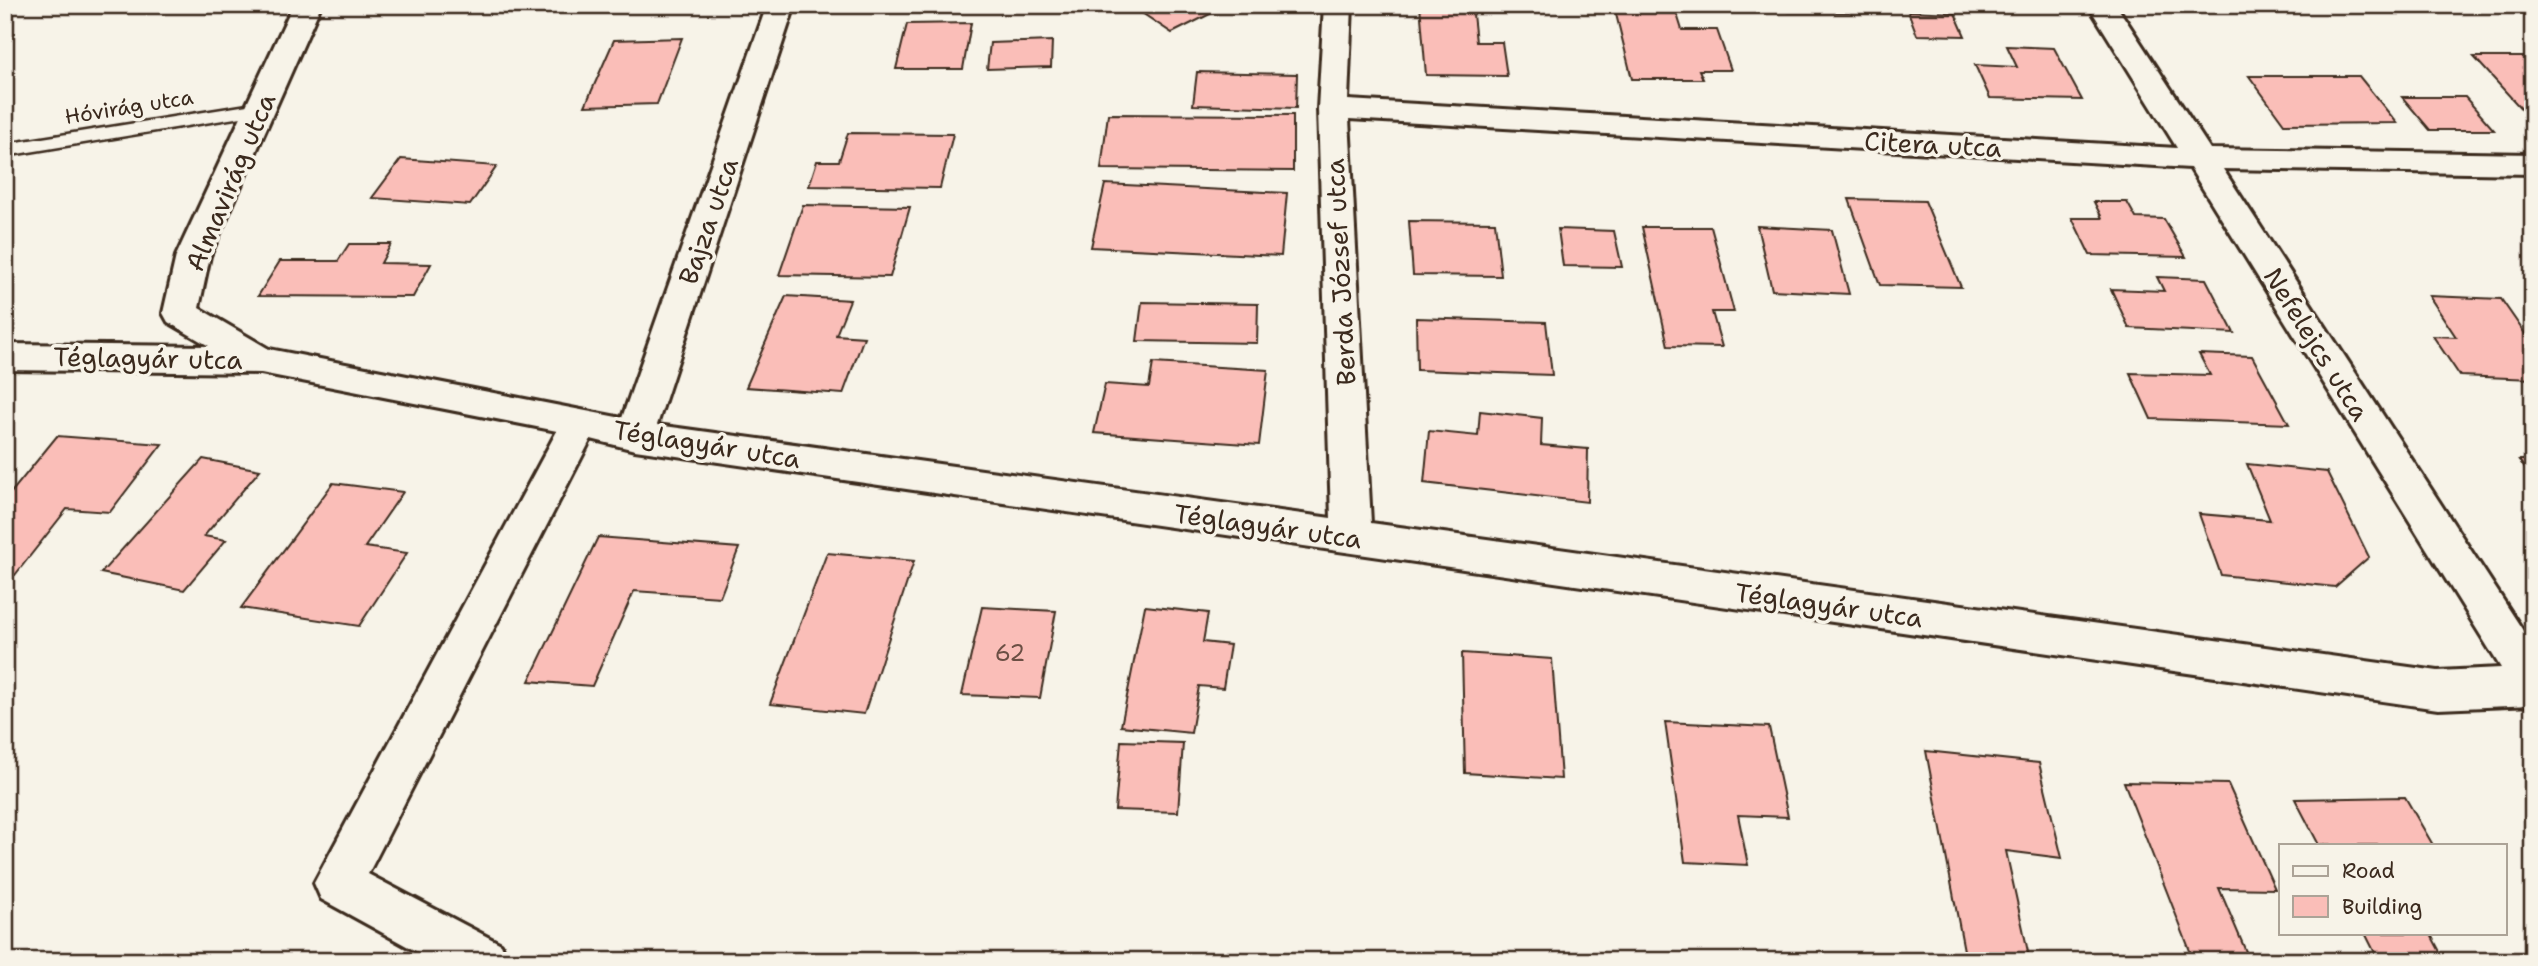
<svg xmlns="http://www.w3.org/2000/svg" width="2538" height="966" font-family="'Shantell Sans',sans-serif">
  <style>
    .building { fill: #fabeb8; stroke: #3b2a1e; stroke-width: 2 }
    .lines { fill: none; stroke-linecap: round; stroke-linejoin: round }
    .lane-casing { stroke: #3b2a1e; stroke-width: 5 }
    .street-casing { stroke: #3b2a1e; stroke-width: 6 }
    .lane { fill: #f7f3e8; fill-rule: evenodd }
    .street { fill: #f7f3e8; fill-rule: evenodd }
    .labels { text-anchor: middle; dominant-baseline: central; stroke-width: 7; stroke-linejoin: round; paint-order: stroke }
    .far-street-label { font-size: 21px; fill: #3b2a1e; stroke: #f7f3e8 }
    .number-label { font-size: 23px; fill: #6b4f44 }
    .street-label { font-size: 26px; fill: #3b2a1e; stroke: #f7f3e8 }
  </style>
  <rect width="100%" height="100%" fill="#f7f3e8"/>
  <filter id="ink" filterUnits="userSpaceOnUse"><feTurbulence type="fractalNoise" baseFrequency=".0143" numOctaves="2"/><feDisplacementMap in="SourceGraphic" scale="14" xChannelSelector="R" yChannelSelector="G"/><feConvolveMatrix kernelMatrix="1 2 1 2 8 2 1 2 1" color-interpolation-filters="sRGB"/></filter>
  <g filter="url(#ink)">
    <g class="building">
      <polygon points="1130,5 1211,5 1218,10 1172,33"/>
      <polygon points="1420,5 1472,5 1476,42 1502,42 1507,76 1426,75"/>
      <polygon points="1786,5 1849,5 1852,12 1789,12"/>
      <polygon points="1615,10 1676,11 1682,30 1717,30 1731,70 1699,70 1703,79 1632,79"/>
      <polygon points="1908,11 1955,13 1965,36 1917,35"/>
      <polygon points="971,23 963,69 896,69 907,24"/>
      <polygon points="682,38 657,104 585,106 614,40"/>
      <polygon points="1052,41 1051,67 987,69 990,43"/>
      <polygon points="2007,46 2054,48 2082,100 1990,98 1975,65 2017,67"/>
      <polygon points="2474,57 2533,57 2533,113 2525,113"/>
      <polygon points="1197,72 1297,74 1296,108 1193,105"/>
      <polygon points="2249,76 2359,76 2397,123 2284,124"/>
      <polygon points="2402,97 2465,97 2494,130 2430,130"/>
      <polygon points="1108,114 1293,115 1293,171 1101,169"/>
      <polygon points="848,133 953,134 940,188 809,186 817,161 839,161"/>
      <polygon points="401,159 497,166 470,205 372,198"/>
      <polygon points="1105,184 1287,193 1281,256 1091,247"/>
      <polygon points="1849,199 1925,201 1961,287 1880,285"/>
      <polygon points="2094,202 2127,202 2136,218 2164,219 2186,257 2090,255 2072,218 2102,218"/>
      <polygon points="803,205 910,207 890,277 779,275"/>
      <polygon points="1409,221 1495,222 1501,276 1413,275"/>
      <polygon points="1757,226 1832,230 1849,294 1772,290"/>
      <polygon points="1642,227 1711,227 1734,312 1712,312 1722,347 1668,346"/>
      <polygon points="1558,229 1614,231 1622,267 1563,266"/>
      <polygon points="349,244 391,244 381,263 431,264 413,297 258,296 280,261 338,261"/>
      <polygon points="2157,277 2206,279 2234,333 2129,328 2111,289 2164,291"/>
      <polygon points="786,296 850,300 836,335 864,337 843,394 746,387"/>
      <polygon points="2429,296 2501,299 2526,335 2533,335 2533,379 2460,376 2433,336 2456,337"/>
      <polygon points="1142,302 1258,304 1257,343 1137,341"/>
      <polygon points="1416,318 1546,322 1552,375 1417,370"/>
      <polygon points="2199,354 2252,356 2289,424 2151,419 2130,373 2210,375"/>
      <polygon points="1153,363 1268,370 1259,445 1094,433 1105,384 1149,387"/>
      <polygon points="1480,411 1542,418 1541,445 1588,449 1587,502 1424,483 1429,431 1478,436"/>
      <polygon points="57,436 162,444 110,512 67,509 15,575 5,574 5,500"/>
      <polygon points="203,459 260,470 204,536 226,540 184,590 101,573"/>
      <polygon points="2519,460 2533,460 2533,480"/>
      <polygon points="2247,464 2327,472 2369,557 2335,587 2221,575 2199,514 2270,520"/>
      <polygon points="333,483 403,492 365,547 407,553 359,626 241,608"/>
      <polygon points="598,537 739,548 720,597 634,591 592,686 529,681"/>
      <polygon points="827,553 914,561 864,714 770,704"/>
      <polygon points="1145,606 1208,613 1203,642 1230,645 1223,688 1199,686 1191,733 1121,726"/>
      <polygon points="982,607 1056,611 1040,698 962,695"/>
      <polygon points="1462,653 1552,659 1561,779 1465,773"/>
      <polygon points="1665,722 1769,727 1788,817 1738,815 1748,865 1685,862"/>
      <polygon points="1121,741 1183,743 1178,812 1115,810"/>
      <polygon points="1926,751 2039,763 2062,858 2006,851 2030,961 1966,961"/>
      <polygon points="2124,782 2228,784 2275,889 2219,888 2250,961 2194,961"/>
      <polygon points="2405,797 2433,845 2319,845 2295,799"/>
      <polygon points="2365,933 2430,933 2445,961 2379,961"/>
    </g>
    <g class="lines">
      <defs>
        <polygon id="lane" points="260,103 269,109 266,113 5,156 5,144"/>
        <path id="street" d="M293 5H321L210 256 199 308 269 349 622 418 767 5H795L657 425 1331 518 1318 109 1324 5H1352L1348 100 2177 148 2088 5H2116L2210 149 2533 154V174L2223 169 2533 646V705L2438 709 635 450 591 439 368 874 501 944 508 961H434L321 899 314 883 557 431 261 373 5 370V344L209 346 168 322 163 313 176 256ZM1349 119 2190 168 2501 668 2438 671 1371 523Z"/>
      </defs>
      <use href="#lane" class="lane-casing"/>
      <use href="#street" class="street-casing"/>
      <use href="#lane" class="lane"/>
      <use href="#street" class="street"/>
    </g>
  </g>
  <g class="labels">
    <g class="far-street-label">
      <text transform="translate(129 107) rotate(-9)">Hóvirág utca</text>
    </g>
    <g class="number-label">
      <text x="1010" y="653">62</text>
    </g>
    <g class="street-label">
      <text transform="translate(1933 144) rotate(3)">Citera utca</text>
      <text transform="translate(230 182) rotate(-67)">Almavirág utca</text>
      <text transform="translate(708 221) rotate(-71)">Bajza utca</text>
      <text transform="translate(1340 272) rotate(-93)">Berda József utca</text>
      <text transform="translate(2317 344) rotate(58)">Nefelejcs utca</text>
      <text transform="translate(148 358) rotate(1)">Téglagyár utca</text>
      <text transform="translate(707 444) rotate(9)">Téglagyár utca</text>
      <text transform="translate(1268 526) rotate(8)">Téglagyár utca</text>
      <text transform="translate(1829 605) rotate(8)">Téglagyár utca</text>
    </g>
  </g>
  <rect width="2538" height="966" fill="none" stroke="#f7f3e8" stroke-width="28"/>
  <rect x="14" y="14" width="2510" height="938" fill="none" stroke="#3b2a1e" stroke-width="2.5" filter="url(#ink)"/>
  <rect x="2279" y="844" width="228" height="91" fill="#f7f3e8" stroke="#aca397" stroke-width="2"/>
  <rect x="2293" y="866" width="35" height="10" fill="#f7f3e8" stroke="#aca397" stroke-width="2"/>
  <text x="2342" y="878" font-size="21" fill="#3b2a1e">Road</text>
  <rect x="2293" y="896" width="35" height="21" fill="#fabeb8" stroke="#aca397" stroke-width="2"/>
  <text x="2342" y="914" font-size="21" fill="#3b2a1e">Building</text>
</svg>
